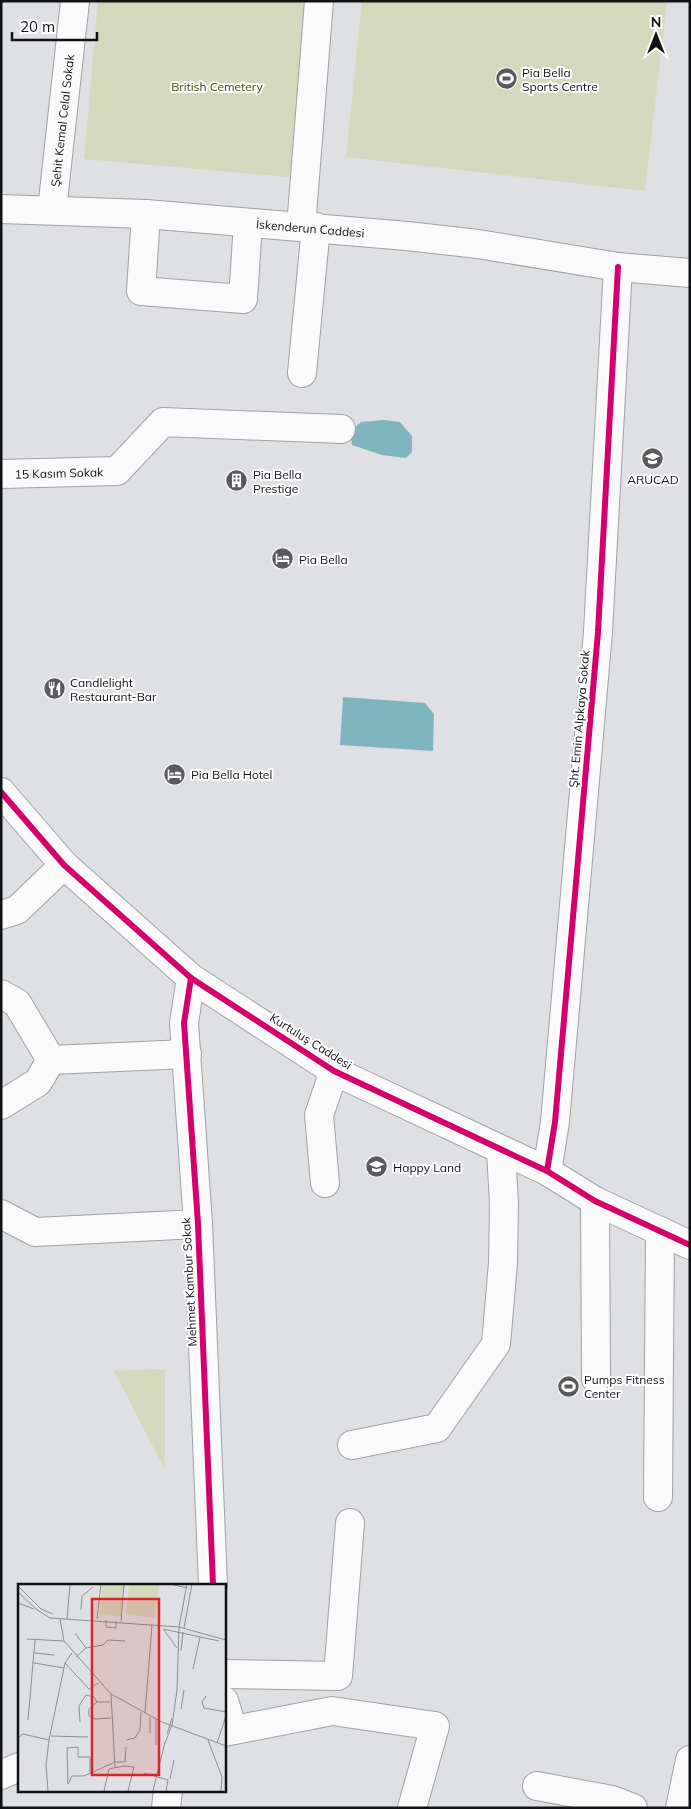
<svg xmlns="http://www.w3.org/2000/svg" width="691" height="1809" font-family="Mulish,sans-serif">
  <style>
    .green { fill: #d4d8bc }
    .water { fill: #7eb5be }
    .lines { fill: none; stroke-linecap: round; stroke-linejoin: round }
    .minor-casing { stroke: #9fa1a3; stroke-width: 30 }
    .major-casing { stroke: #9fa1a3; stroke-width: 30 }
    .minor { stroke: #fafafb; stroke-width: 28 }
    .major { stroke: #fafafb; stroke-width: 28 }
    .cycleway-casing { stroke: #fff; stroke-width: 9 }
    .cycleway { stroke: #d6006c; stroke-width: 6 }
    .labels { text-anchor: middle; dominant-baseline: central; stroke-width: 4; stroke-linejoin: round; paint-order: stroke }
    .poi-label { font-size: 12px; fill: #111214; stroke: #fff; text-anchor: start }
    .park-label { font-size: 12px; fill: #454800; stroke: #fff }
    .street-label { font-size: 12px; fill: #111214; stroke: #fff }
    .inset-road { fill: none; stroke: #8c8e90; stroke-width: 1 }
    .view { fill: #d62828; fill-opacity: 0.15; stroke: #d62828; stroke-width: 2.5 }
    .inset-edge { fill: none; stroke: #111214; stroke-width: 2.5 }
  </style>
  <rect width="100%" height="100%" fill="#dee0e3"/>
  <g class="green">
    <polygon points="98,1 313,1 298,178 84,159"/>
    <polygon points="362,1 667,1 645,191 346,157"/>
    <polygon points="165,1369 165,1470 114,1371"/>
  </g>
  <g class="water">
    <polygon points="384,420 400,422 412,436 412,452 406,458 382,455 352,445 350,432 361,422"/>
    <polygon points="343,697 425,703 434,714 433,751 340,745"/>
  </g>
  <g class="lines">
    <defs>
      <g id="minor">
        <path id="s1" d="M52 210 75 1"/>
        <polyline points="146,214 141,291 243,299 248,223"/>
        <polyline points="301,227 319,1"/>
        <polyline points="302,373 316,227"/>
        <path id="s2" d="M1 474 117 471 163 422 341 429"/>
        <polyline points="1,792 64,865 191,978 334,1071 547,1171 595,1201 690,1245"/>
        <polyline points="1,915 17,910 64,865"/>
        <polyline points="191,978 184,1023 198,1224 213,1585"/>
        <polyline points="1,994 17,1003 51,1060 187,1054"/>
        <polyline points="1,1105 38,1082 51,1060"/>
        <polyline points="547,1171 555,1122 598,632 618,267"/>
        <polyline points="325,1183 319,1115 334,1071"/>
        <polyline points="595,1201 596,1379"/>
        <polyline points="1,1214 35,1232 198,1224"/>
        <polyline points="352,1445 437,1428 496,1344 503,1263 504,1204 501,1150"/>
        <polyline points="658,1497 660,1231"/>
        <polyline points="224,1674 338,1676 350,1523"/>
        <polyline points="224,1701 233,1730"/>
        <polyline points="224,1732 332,1711 435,1726 412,1808"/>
        <polyline points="1,1775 19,1767"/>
        <polyline points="537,1786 612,1800 633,1808"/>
        <polyline points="166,1808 168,1790"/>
      </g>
      <g id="major">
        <path id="s3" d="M1 209 146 214 407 236 478 244 618 267 690 273"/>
        <polyline points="680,1808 690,1760"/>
      </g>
    </defs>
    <use href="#minor" class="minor-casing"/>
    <use href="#major" class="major-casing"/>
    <use href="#minor" class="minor"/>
    <use href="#major" class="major"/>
    <defs>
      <g id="cycleway">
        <polyline points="1,792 64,865 191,978 334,1071 547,1171 595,1201 690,1245"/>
        <polyline points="191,978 184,1023 198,1224 213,1585"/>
        <polyline points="547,1171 555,1122 598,632 618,267"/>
      </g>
    </defs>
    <use href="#cycleway" class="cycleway-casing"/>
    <use href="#cycleway" class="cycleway"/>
  </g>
  <defs>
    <symbol id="stadium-disc" viewBox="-11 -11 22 22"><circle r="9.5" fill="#595a5c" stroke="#fff"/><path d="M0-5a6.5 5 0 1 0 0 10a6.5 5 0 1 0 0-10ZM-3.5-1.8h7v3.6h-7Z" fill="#fff"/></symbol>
    <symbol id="university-disc" viewBox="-11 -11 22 22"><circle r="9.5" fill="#595a5c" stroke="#fff"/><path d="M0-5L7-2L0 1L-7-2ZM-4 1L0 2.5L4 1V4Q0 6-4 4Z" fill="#fff"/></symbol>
    <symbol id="building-disc" viewBox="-11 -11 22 22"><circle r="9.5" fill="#595a5c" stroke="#fff"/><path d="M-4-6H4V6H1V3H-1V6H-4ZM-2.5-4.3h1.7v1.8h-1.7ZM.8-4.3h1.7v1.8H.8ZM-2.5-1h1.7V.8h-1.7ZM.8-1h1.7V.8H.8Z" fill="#fff"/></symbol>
    <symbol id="hotel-disc" viewBox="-11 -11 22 22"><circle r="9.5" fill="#595a5c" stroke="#fff"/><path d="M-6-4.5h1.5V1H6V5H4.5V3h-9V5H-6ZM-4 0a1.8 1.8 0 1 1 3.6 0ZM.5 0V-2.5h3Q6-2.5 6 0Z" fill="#fff"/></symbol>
    <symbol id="restaurant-disc" viewBox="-11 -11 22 22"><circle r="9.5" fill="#595a5c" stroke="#fff"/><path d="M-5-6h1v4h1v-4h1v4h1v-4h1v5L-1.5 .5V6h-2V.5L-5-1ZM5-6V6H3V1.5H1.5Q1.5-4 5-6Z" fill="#fff"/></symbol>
    <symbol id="school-disc" viewBox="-11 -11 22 22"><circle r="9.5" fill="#595a5c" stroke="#fff"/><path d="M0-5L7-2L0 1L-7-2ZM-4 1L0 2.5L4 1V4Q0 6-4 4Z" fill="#fff"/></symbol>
  </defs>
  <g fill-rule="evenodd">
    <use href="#stadium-disc" x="494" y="66" width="25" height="25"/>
    <use href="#university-disc" x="640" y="446" width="25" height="25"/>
    <use href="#building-disc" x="224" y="468" width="25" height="25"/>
    <use href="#hotel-disc" x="270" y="546" width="25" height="25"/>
    <use href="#restaurant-disc" x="42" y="676" width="25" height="25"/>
    <use href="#hotel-disc" x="162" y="762" width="25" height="25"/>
    <use href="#school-disc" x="364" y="1154" width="25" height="25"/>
    <use href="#stadium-disc" x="556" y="1374" width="25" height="25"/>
  </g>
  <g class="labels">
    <g class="poi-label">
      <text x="522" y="72">Pia Bella<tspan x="522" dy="14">Sports Centre</tspan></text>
      <text x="253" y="474">Pia Bella<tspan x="253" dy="14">Prestige</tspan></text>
      <text x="653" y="479" text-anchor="middle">ARUCAD</text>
      <text x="299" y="559">Pia Bella</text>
      <text x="70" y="682">Candlelight<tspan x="70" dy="14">Restaurant-Bar</tspan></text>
      <text x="191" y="774">Pia Bella Hotel</text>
      <text x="393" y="1167">Happy Land</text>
      <text x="584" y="1379">Pumps Fitness<tspan x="584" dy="14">Center</tspan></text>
    </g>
    <g class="park-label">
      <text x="217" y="86">British Cemetery</text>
    </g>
    <g class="street-label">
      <text stroke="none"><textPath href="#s1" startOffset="90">Şehit Kemal Celal Sokak</textPath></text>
      <text stroke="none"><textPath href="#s3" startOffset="310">İskenderun Caddesi</textPath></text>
      <text stroke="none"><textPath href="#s2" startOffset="58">15 Kasım Sokak</textPath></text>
      <text transform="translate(579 719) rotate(-85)">Şht. Emin Alpkaya Sokak</text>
      <text transform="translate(311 1041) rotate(32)">Kurtuluş Caddesi</text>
      <text transform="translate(189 1282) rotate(-93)">Mehmet Kambur Sokak</text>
    </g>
  </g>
  <g transform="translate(18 1584)">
    <rect width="208" height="208" fill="#dee0e3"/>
    <path d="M85 0H106L103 32 82 31ZM111 0H141L137 34 108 30Z" fill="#d4d8bc"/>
    <path class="inset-road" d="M152 0 169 4M0 2 23 25 35 30M0 8 18 25 32 34 161 43 208 56M0 19 16 25M63 26 64 12 75 3M42 35 46 57 93 110 144 138 208 162M49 35 52 0M79 35 83 0M88 36V43L98 44V37M103 37 106 0M161 43 169 0M166 44 174 0M145 45 201 57M146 46 159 64M57 49 68 64M9 55 46 57M163 67 165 48M17 69 36 71M58 73 68 64 85 61 90 56 107 57M16 79 46 84M47 79 71 105 80 99M175 85 182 53M93 110 97 184M188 112 184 118 186 124 208 128M79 118 71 125V132L77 135 93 134M163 125 166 106M127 129 134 41M132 133V149M10 136 17 56M62 138 61 122 68 111 76 113 79 118H92M149 150 154 134M33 152 70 153M0 154 5 150 31 156M108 156 117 154 122 146 123 128M190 156 204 193 203 207M147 159 154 141 159 106 161 43M199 159 208 132M138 161V135M95 178H107L108 163M72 189V173H60V163L49 164 50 200 54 192H66L95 179M126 189 150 196 148 207M152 195 156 176M30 207 28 181 31 156 47 79 54 69M86 207 91 185 106 182 116 183 110 207M135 207 147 158"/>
    <path class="view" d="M74 15H141V191H74Z"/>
    <rect width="208" height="208" class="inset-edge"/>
  </g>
  <rect width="691" height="1809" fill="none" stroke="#111214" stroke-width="5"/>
  <g transform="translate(656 35)" stroke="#ffffff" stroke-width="4" paint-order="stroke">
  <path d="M0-4L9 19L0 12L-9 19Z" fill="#111214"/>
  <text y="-8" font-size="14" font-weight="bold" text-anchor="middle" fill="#111214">N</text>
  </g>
  <path d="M12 32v8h85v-8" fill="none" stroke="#111214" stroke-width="2.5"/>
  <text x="20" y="32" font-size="15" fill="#111214" stroke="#ffffff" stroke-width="4" paint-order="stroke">20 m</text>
</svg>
